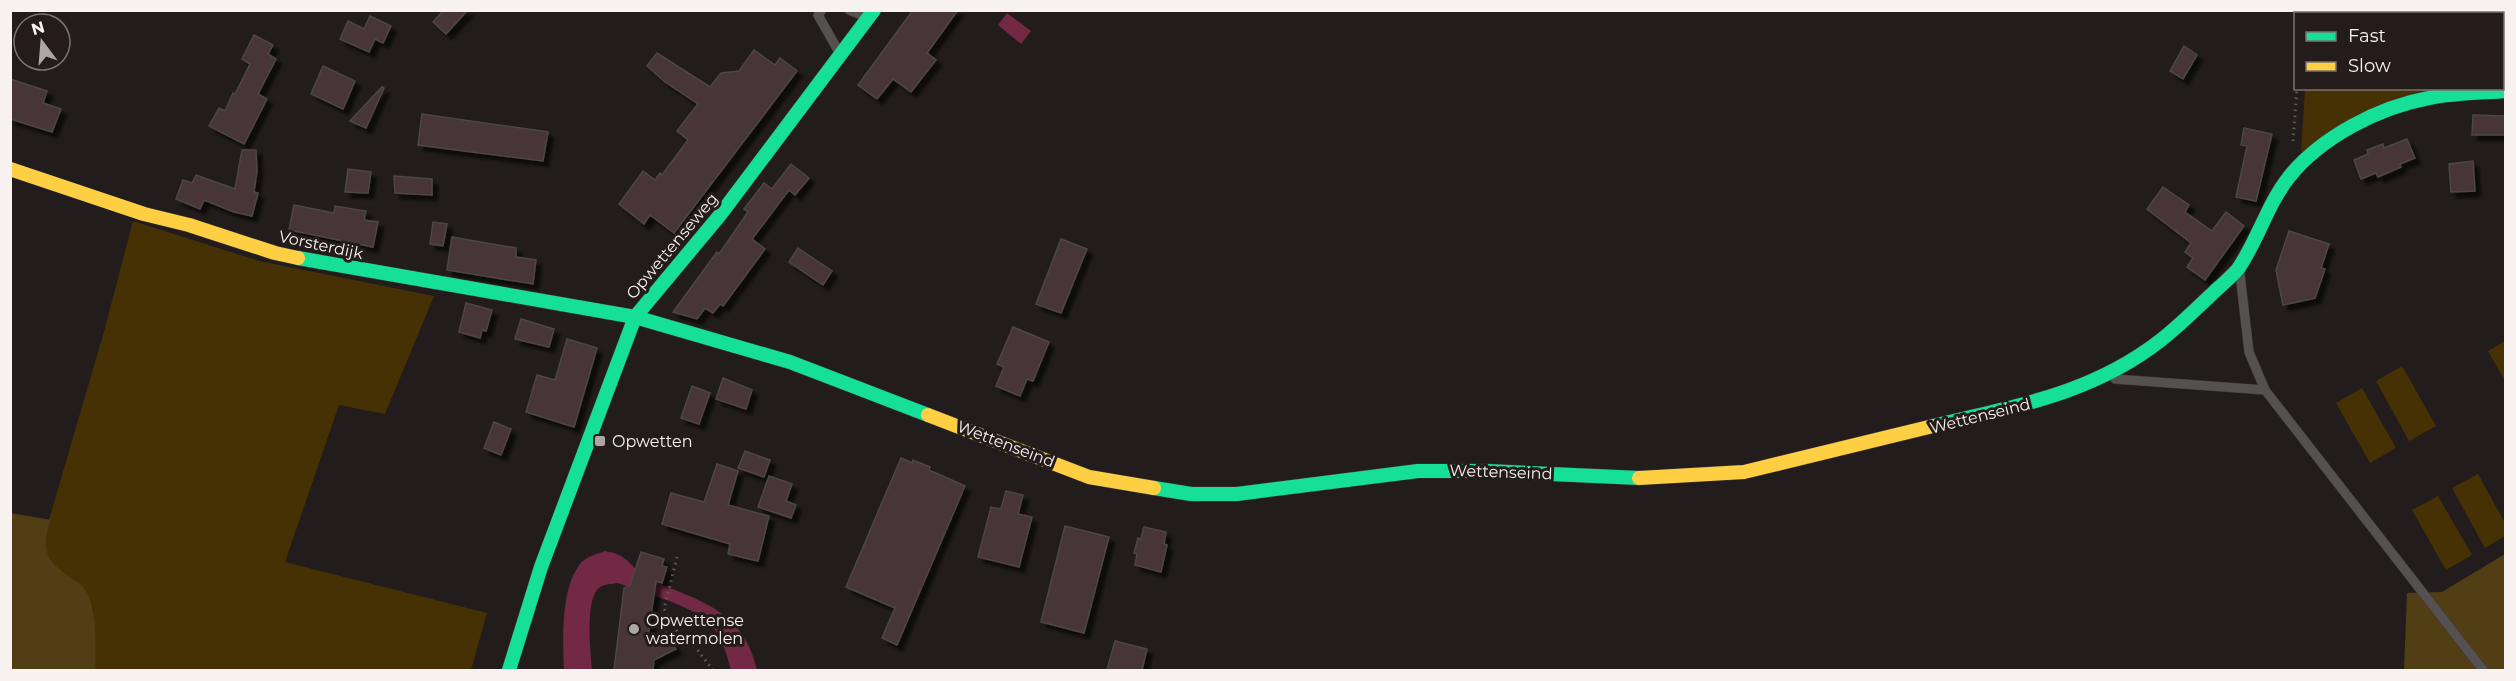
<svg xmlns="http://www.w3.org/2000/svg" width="2516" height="681" font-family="Montserrat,sans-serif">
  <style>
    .green { fill: #453104 }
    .forest { fill: #523e14 }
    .water { fill: #732943 }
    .building { fill: #463437; stroke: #4c4747; stroke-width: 1.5; filter: url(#shadow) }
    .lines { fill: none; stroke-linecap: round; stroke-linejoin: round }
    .lane-casing { stroke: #3e3a39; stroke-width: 10 }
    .street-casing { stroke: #3e3a39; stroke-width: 20 }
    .fast-casing { stroke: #3e3a39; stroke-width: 15 }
    .slow-casing { stroke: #3e3a39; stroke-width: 15 }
    .path { stroke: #5e5c5b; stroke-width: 3; stroke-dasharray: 1.5 4.5; stroke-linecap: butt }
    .lane { stroke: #545150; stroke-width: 9 }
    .street { stroke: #545150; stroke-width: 18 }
    .fast { stroke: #16e098; stroke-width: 14 }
    .slow { stroke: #ffcf43; stroke-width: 14 }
    .poi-dot { fill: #aca7a6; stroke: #241c1a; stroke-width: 2 }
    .labels { text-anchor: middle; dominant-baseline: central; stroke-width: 6; stroke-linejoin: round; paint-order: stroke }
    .street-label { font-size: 16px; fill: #f7f2f0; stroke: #241c1a }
    .poi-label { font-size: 16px; fill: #f7f2f0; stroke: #241c1a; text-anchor: start }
  </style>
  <defs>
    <filter id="shadow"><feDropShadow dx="5.5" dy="5.5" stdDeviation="1.5" flood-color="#0009"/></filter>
  </defs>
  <rect width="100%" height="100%" fill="#221d1c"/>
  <g class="green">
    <polygon points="2311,11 2354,11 2362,13 2311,13"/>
    <polygon points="2305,89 2429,89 2301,152"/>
    <polygon points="133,221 259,261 434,296 385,414 339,405 285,562 487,613 471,670 96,670 93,608 85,588 58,569 45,552 44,537 105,328"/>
    <polygon points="2505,341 2505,381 2488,351"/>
    <polygon points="2402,366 2436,426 2409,441 2376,381"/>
    <polygon points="2362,388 2396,448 2370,463 2336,403"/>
    <polygon points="2478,474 2505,523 2505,536 2485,548 2452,488"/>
    <polygon points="2438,496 2472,555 2446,570 2412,510"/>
  </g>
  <g class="forest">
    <path d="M11 513 51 520C40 549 46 561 71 578 75 581 82 584 85 589 98 607 95 648 96 670H11Z"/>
    <polygon points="2505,554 2505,670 2404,670 2407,593 2442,592"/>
  </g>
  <g class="water">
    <polygon points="1007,13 1031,31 1021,44 998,25"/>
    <path d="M605 551C632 555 631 571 651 580 699 601 744 610 757 670H731C727 654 720 631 706 620 684 603 644 593 618 583 611 584 605 584 600 587 584 598 591 653 592 670H564C563 640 560 590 580 564 585 557 597 554 605 551Z"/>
  </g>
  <g class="building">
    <polygon points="444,10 468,10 446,34 433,22"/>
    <polygon points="913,10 958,10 927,53 936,60 911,92 893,79 877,99 858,85"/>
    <polygon points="370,16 391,26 383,43 375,39 369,52 340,39 348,21 364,29"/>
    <polygon points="254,35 273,45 268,54 276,59 258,94 267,99 244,144 209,126 219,108 225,111 233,93 235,94 250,64 242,59"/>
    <polygon points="2184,46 2197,55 2183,79 2170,71"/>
    <polygon points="754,50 775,65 780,58 797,71 674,233 650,215 644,224 619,204 643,171 655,180 660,173 662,175 688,140 677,131 698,104 665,82 647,66 657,53 710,87 721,73 739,71"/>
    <polygon points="323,66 355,81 343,109 311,94"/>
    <polygon points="10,79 47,91 43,103 61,109 52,132 10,119"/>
    <polygon points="382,87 384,88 366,128 350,121"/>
    <polygon points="422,114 548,132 543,161 418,145"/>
    <polygon points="2473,115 2505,116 2505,135 2472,135"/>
    <polygon points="2244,128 2272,134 2256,201 2236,197 2247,146 2241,145"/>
    <polygon points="2407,139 2415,158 2400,164 2401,167 2378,177 2376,173 2361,179 2354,160 2368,154 2367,150 2383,144 2384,148"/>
    <polygon points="242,150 256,150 257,171 254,192 258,193 252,216 234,212 204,200 200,209 176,199 183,180 192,183 196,175 235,189"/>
    <polygon points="2473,161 2475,191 2451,192 2449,164"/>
    <polygon points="791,164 809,178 795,195 789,190 752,239 765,249 723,306 720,304 713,313 705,308 697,319 673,312 717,252 719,254 748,212 744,209 764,183 772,189"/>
    <polygon points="348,169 371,172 368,193 345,192"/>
    <polygon points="394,176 432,179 432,195 395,193"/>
    <polygon points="2163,187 2189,205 2185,212 2212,231 2226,212 2244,226 2205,280 2187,267 2193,258 2185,252 2191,243 2147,209"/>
    <polygon points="294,205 334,213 335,206 366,211 364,220 378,222 373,247 289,230"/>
    <polygon points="433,222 447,224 443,246 430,244"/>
    <polygon points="2289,231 2329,244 2321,268 2325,269 2315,298 2283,305 2276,270"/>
    <polygon points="452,237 516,248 516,257 536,260 533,284 447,270"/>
    <polygon points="1061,239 1087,249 1061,313 1036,304"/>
    <polygon points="798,248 832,271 823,285 789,262"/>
    <polygon points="466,303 492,310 486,331 482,330 480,338 459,332"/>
    <polygon points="521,319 554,329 549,347 515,339"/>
    <polygon points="1013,327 1049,342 1033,381 1027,379 1020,396 996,386 1004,367 997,364"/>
    <polygon points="567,339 597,348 574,427 526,412 537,375 555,380"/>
    <polygon points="723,378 752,390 746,409 716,399"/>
    <polygon points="692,386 710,393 699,424 681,418"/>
    <polygon points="494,422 511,429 501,455 484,448"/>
    <polygon points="745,451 770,460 764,477 738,468"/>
    <polygon points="901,458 912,463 913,460 930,467 929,470 965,486 897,645 882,638 895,608 846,587"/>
    <polygon points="717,464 738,471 728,505 769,516 758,561 728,554 730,544 662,524 671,493 704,502"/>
    <polygon points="769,476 792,484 786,501 796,505 791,518 758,507"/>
    <polygon points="1006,491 1023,495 1018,514 1032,517 1019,567 978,557 991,507 1001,509"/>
    <polygon points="1065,526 1109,537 1084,633 1041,622"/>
    <polygon points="1144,527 1166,532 1164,544 1167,545 1161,572 1135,565 1137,554 1134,553 1138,538 1141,539"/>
    <polygon points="641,552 664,559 662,566 667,567 662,583 656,581 647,643 666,632 676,649 654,660 653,670 614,670 624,588 630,586"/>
    <polygon points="1115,641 1147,649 1142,670 1107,670"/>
  </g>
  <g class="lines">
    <defs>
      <g id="lane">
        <polyline points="822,10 818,15 839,52"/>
        <polyline points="849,10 867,17"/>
        <polyline points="2240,274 2249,352 2265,390 2483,670"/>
        <polyline points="2115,379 2265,390"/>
      </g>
      <g id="street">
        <polyline points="2376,10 2385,14"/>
        <polyline points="2502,71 2506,75"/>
      </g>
      <g id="fast">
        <polyline points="298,258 635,317 790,362 928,415"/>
        <path d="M1933 426C2016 406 2092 394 2161 340 2180 325 2197 308 2215 291 2223 284 2231 277 2238 269 2258 240 2267 205 2289 177 2321 137 2379 107 2429 98 2454 93 2480 93 2506 91"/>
        <polyline points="1154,488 1191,494 1237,494 1418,471 1487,471 1639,478"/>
        <polyline points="509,670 541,567 635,317 720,215 874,10"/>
      </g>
      <g id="slow">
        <polyline points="10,169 144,214 189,225 275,253 298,258"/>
        <polyline points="928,415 1089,477 1154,488"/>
        <polyline points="1639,478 1744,472 1933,426"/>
      </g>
    </defs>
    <use href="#lane" class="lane-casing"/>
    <use href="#street" class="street-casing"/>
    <use href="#fast" class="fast-casing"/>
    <use href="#slow" class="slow-casing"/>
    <g class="path">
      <polyline points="2304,14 2304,10"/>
      <polyline points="2293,141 2297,88"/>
      <polyline points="677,557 664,609 678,633 689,639 713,670"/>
    </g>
    <use href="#lane" class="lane"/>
    <use href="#street" class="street"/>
    <use href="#fast" class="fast"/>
    <use href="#slow" class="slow"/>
  </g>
  <g class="poi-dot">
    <rect x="594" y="435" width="12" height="12" rx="3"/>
    <circle cx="634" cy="629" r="6"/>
  </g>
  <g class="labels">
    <g class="street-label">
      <text transform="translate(321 245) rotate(12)">Vorsterdijk</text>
      <text transform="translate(672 246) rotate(-50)">Opwettenseweg</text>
      <text transform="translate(1980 416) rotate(-14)">Wettenseind</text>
      <text transform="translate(1006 444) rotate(21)">Wettenseind</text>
      <text transform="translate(1501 472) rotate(2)">Wettenseind</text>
    </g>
    <g class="poi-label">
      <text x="612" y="441">Opwetten</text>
      <text x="646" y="620">Opwettense<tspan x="646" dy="18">watermolen</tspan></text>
    </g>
  </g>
  <rect width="2516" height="681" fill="none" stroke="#f7f2f0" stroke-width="24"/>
  <rect x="2294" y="12" width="210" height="78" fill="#241c1a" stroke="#787270" stroke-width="1.5"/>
  <rect x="2306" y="32" width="30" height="9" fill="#16e098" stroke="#787270" stroke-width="1.5"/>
  <text x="2348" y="42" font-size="18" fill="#f7f2f0">Fast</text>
  <rect x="2306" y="62" width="30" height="9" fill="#ffcf43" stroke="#787270" stroke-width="1.5"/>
  <text x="2348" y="72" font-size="18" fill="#f7f2f0">Slow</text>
  <g transform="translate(42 42) rotate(344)"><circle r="28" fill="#241c1a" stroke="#787270" stroke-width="1.5"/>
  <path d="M0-4.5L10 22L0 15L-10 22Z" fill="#aca7a6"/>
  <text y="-9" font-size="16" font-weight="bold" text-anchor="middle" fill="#f7f2f0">N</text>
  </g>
</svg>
